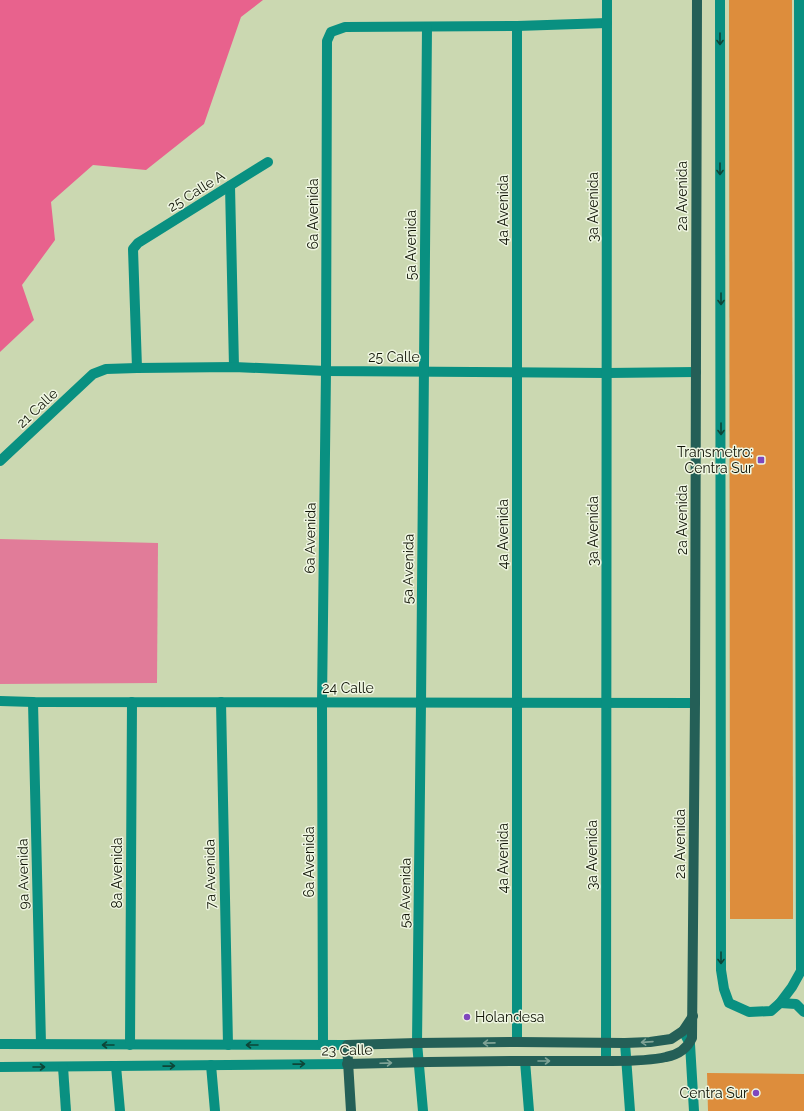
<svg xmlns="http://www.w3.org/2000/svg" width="804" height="1111" font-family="Raleway,sans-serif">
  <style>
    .green { fill: #e17c99 }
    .forest { fill: #e8628d }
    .building { fill: #dd8d3c }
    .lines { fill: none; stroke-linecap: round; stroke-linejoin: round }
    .lane { stroke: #099081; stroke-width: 10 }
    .street { stroke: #099081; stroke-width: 10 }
    .secondary { stroke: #245f57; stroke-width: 10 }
    .oneway { stroke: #0d4537 }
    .oneway2 { stroke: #7fa396 }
    .poi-dot { fill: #7f47bd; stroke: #eff6e2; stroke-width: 1.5 }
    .labels { text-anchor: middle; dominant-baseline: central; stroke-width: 3; stroke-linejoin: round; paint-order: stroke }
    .street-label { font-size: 14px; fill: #0f1305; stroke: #eff6e2 }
    .poi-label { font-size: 14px; fill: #0f1305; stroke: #eff6e2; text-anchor: end }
  </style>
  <rect width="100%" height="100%" fill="#cbd8b1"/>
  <polygon class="green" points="0,539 158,543 157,683 0,684"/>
  <polygon class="forest" points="0,0 263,0 241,17 204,124 146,170 93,165 51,202 55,240 22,285 34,320 0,352"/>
  <g class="building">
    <polygon points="729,0 792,0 793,919 730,919"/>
    <polygon points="707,1073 804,1074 804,1111 708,1111"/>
  </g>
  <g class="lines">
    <g class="lane">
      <polyline points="720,0 721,970 724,989 729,1003 749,1012 771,1011 780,1003 792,987 801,971 799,0"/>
      <polyline points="780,1003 796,1004 804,1012"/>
    </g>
    <g class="street">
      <polyline points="517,26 517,1042"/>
      <polyline points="230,186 234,367"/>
      <polyline points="137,368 133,249 138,243 268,162"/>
      <polyline points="0,461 93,374 106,369 137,368 234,367 326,371 607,373 696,372"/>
      <polyline points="0,701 33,702 695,703"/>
      <polyline points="33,702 41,1044"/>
      <polyline points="221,702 228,1045"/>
      <polyline points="683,1031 690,1044 694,1111"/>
      <polyline points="625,1043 630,1111"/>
      <polyline points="0,1044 347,1045"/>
      <polyline points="130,1045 132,702"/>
      <polyline points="323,1045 322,702 326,371 327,41 331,32 345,27 517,26 607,23"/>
      <polyline points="525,1061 529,1111"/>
      <polyline points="606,1061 607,0"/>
      <polyline points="211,1065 215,1111"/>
      <polyline points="116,1066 120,1111"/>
      <polyline points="0,1067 347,1064"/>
      <polyline points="63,1067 66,1111"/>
      <polyline points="423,1111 417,1043 421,703 427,27"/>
    </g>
    <g class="secondary">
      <path d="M347 1064C412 1062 477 1061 542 1061 565 1061 589 1061 612 1061 630 1061 649 1061 666 1057 677 1055 687 1049 692 1038L695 703 697 0"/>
      <polyline points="351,1111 347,1045 417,1043 517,1042 625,1043 650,1042 671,1039 683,1031 693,1016"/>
    </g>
  </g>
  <defs><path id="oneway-shaft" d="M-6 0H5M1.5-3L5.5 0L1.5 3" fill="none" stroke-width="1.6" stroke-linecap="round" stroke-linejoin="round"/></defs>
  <g class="oneway">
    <use href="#oneway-shaft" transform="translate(720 39) rotate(90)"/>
    <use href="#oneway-shaft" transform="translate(720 169) rotate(90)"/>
    <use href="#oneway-shaft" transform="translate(721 299) rotate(90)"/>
    <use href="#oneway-shaft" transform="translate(721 429) rotate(90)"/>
    <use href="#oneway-shaft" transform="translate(721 958) rotate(90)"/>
    <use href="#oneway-shaft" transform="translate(108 1045) rotate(-180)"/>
    <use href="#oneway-shaft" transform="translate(252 1045) rotate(-180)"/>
    <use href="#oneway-shaft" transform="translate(299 1064) rotate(-1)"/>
    <use href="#oneway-shaft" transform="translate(169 1066) rotate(-1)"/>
    <use href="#oneway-shaft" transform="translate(39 1067)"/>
  </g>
  <g class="oneway2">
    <use href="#oneway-shaft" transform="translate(647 1042) rotate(176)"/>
    <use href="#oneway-shaft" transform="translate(489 1043) rotate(179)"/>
    <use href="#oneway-shaft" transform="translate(544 1061)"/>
    <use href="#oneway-shaft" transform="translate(386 1063) rotate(-2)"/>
  </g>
  <g class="poi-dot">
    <rect x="757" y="456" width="8" height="8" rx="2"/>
    <circle cx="467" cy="1017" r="4"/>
    <circle cx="756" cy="1093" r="4"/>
  </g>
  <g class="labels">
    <g class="street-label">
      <text transform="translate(196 191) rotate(-32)">25 Calle A</text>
      <text transform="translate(682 196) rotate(-90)">2a Avenida</text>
      <text transform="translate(593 207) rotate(-90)">3a Avenida</text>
      <text transform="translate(503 210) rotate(-90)">4a Avenida</text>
      <text transform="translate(313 214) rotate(-90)">6a Avenida</text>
      <text transform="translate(411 245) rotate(-90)">5a Avenida</text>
      <text x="394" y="357">25 Calle</text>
      <text transform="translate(37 408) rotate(-43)">21 Calle</text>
      <text transform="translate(682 520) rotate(-90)">2a Avenida</text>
      <text transform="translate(593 531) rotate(-90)">3a Avenida</text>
      <text transform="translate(503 534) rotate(-90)">4a Avenida</text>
      <text transform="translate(310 538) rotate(-89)">6a Avenida</text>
      <text transform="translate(408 569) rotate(-89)">5a Avenida</text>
      <text x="348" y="688">24 Calle</text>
      <text transform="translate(680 844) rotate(-90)">2a Avenida</text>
      <text transform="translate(592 855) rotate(-90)">3a Avenida</text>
      <text transform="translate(503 858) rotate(-90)">4a Avenida</text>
      <text transform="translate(309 862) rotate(-90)">6a Avenida</text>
      <text transform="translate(117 873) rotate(-90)">8a Avenida</text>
      <text transform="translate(23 874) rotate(-91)">9a Avenida</text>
      <text transform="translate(210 874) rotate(-91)">7a Avenida</text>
      <text transform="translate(405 893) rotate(-89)">5a Avenida</text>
      <text transform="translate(347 1050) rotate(-1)">23 Calle</text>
    </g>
    <g class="poi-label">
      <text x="753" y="452">Transmetro:<tspan x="753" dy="16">Centra Sur</tspan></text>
      <text x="475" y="1017" text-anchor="start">Holandesa</text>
      <text x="748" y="1093">Centra Sur</text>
    </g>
  </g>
</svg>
